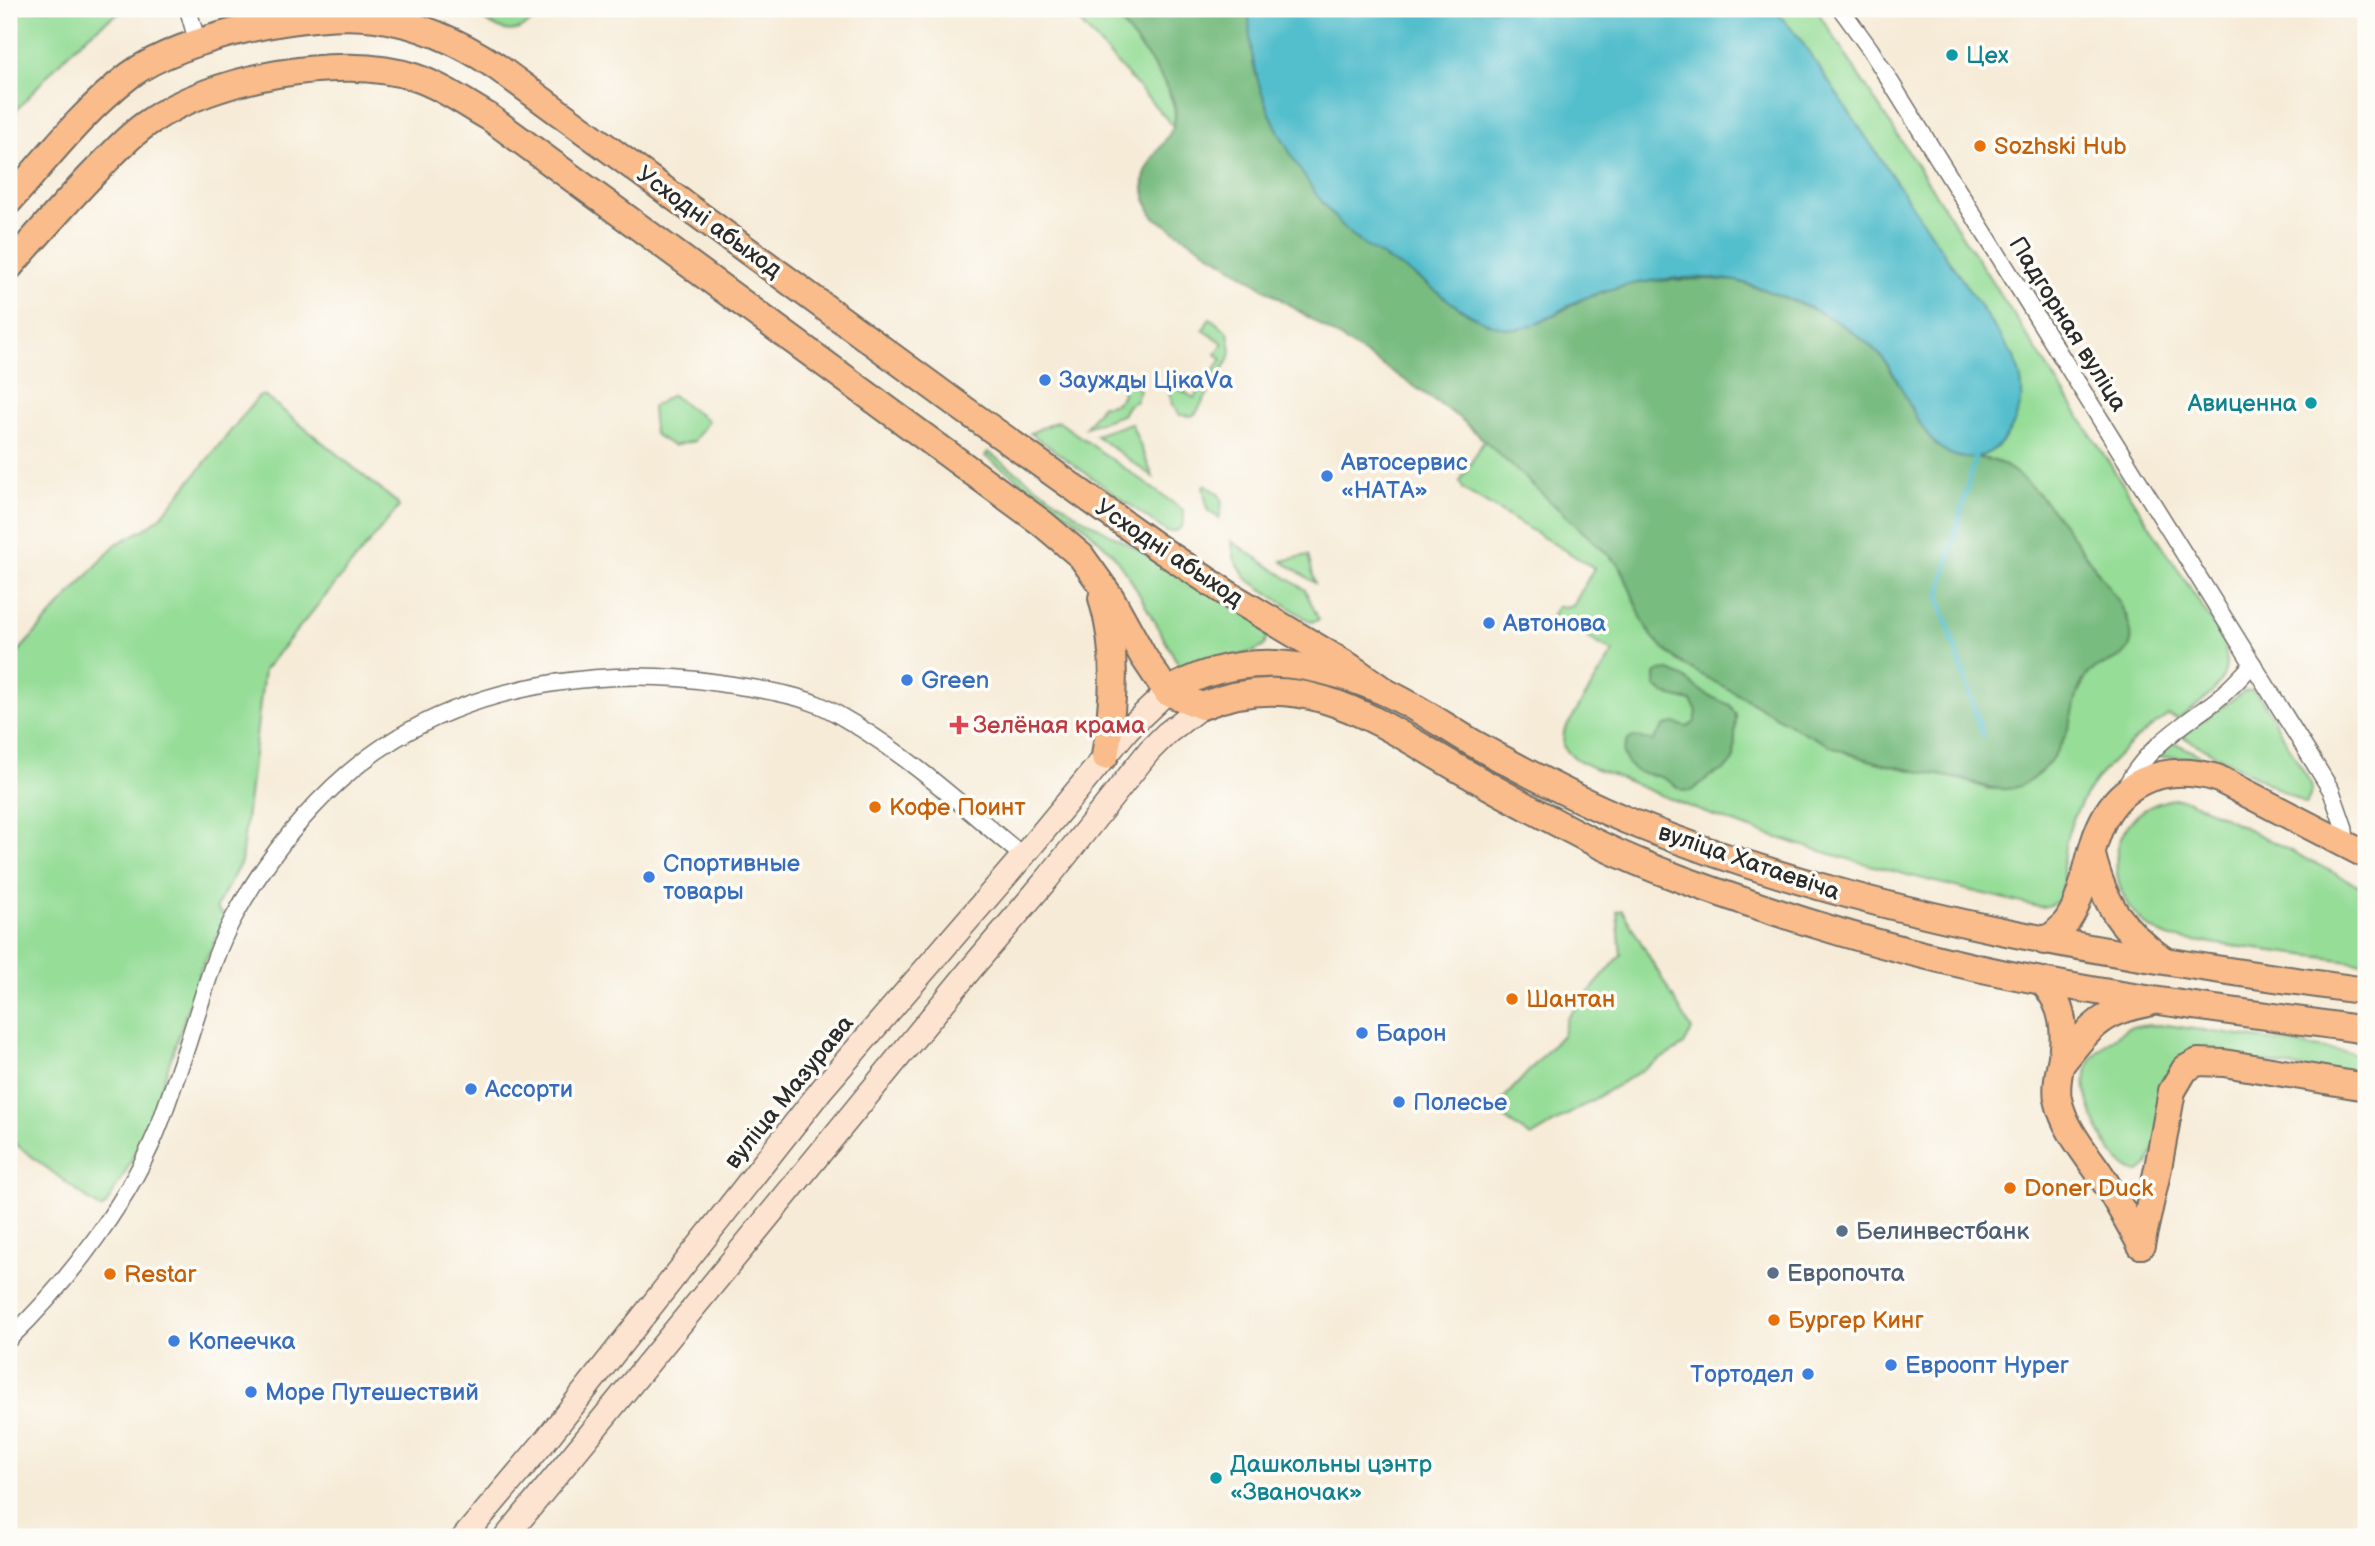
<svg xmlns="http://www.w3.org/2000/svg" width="2375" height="1546" font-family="'Balsamiq Sans',sans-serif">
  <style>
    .green { fill: #96dd98; stroke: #608462; stroke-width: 2 }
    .forest { fill: #78bc80; stroke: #527456; stroke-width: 2 }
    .water { fill: #52becc; stroke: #3e747c; stroke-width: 2 }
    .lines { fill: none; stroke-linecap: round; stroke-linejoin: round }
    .stream { stroke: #52becc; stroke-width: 5 }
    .minor-casing { stroke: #726e67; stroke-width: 19 }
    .secondary-casing { stroke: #726e67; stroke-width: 26 }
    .primary-casing { stroke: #726e67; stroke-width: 30 }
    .minor { stroke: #fff; stroke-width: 16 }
    .secondary { stroke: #fde4d0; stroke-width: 23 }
    .primary { stroke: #f9bc8a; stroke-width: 26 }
    .culture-dot { fill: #0f9aa8; stroke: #fdfcf7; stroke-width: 2.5 }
    .food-dot { fill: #e8710a; stroke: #fdfcf7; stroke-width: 2.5 }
    .shop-dot { fill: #3f7fe0; stroke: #fdfcf7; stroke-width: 2.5 }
    .health-dot { fill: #e0444e; stroke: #fdfcf7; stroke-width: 2.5 }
    .service-dot { fill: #5c6f8a; stroke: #fdfcf7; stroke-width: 2.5 }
    .labels { text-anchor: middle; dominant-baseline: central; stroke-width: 7; stroke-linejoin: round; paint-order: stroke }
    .culture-label { font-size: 24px; fill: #0d838f; stroke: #fdfcf7; text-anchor: start }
    .food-label { font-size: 24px; fill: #c56008; stroke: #fdfcf7; text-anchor: start }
    .street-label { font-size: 24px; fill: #2b2b2b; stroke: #fdfcf7 }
    .shop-label { font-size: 24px; fill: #366cbe; stroke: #fdfcf7; text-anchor: start }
    .health-label { font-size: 24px; fill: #be3a42; stroke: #fdfcf7; text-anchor: start }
    .service-label { font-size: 24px; fill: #4e5e75; stroke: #fdfcf7; text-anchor: start }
  </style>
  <rect width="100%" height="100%" fill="#fdfcf7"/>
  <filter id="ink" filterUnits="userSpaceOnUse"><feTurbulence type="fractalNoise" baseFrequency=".0143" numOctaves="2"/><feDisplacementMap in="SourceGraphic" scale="14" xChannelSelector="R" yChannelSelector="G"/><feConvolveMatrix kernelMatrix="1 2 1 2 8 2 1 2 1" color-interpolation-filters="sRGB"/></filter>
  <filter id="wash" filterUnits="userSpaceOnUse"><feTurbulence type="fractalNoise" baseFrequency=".00686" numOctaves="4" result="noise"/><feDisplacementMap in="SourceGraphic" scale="28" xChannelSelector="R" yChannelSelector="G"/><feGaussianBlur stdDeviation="1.57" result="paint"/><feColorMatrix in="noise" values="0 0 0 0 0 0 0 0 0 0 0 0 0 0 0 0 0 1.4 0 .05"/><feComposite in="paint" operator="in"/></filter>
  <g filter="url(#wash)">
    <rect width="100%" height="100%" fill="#f6ebd7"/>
    <g class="green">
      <path d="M9 9H127C79 33 45 80 9 118Z"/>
      <path d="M465 9H547C510 44 505 31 465 9Z"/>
      <path d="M1068 9H1110C1129 34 1186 96 1173 126Z"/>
      <path d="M1645 9H1816L2221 636C2239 679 2209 697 2178 719L2168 715C2127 744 2088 778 2070 827 2066 838 2064 851 2063 864 2063 885 2067 906 2039 907 1897 874 1756 839 1623 779 1603 771 1575 764 1563 746L1564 731 1613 652 1551 617 1557 607 1573 606 1594 568 1463 489 1460 481 1485 439 1618 564 1635 598 1695 670 1812 736 1849 754 1895 766 1963 780 1988 789 2014 788 2039 774 2050 761 2071 722 2075 697 2089 673 2100 666 2123 656 2128 618 2119 602C2092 566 2039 482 2000 463 1987 457 1972 458 1958 457L1568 305 1540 323 1408 271 1375 252Z"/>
      <polygon points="1210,318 1228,332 1231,350 1230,357 1196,413 1192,416 1180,415 1172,404 1167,383 1174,369 1181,374 1175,386 1194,398 1222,359 1216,354 1223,343 1203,330"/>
      <path d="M1123 376 1140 389 1136 401 1127 406 1122 415 1086 427 1102 405C1113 406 1118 403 1123 394L1120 380Z"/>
      <polygon points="264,395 396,502 399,507 264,670 241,862 216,908 226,918 201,969 149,1123 126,1171 106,1205 101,1209 9,1139 9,662 116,544 143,530 161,517 258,397"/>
      <polygon points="672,395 708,421 694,441 673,446 654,434 652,407"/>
      <path d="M1058 421 1183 510C1186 524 1182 532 1167 532L1030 433Z"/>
      <polygon points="1131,423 1153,477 1095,435"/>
      <polygon points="988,452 1080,517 1256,617 1268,634 1264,646 1255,651 1185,670 1181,669 1130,578 1112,553 1083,525 985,456"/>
      <path d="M1205 484C1222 496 1225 497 1219 518L1208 511 1203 487Z"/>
      <polygon points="1231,541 1305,590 1319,620 1311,622 1247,579 1235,560"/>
      <polygon points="1308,555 1315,583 1282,561"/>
      <polygon points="2252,690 2262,700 2311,784 2312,791 2306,804 2181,736 2243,692"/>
      <polygon points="2174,742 2210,761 2186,757 2157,757 2158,753"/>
      <path d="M2175 799 2186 800 2212 811 2366 889V963L2171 938C2102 916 2093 811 2175 799Z"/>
      <polygon points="1622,910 1692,1030 1684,1045 1531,1137 1493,1110 1563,1034 1567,1018 1621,955 1617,911"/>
      <path d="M2167 1025 2366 1055V1078L2193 1052 2148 1165 2140 1172C2111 1172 2081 1100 2086 1074 2088 1059 2099 1050 2111 1040 2117 1036 2123 1030 2129 1028 2141 1024 2155 1026 2167 1025Z"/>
    </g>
    <g class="forest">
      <path d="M1110 9H1249L1253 63 1260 87 1282 135 1308 181 1337 220 1355 238 1408 271 1456 305 1486 321 1540 323 1585 298 1628 285 1652 281 1707 279 1736 281 1762 289 1815 310 1842 324 1863 339 1882 357 1909 399 1958 457C1972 458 1987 457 2000 463 2041 482 2091 564 2119 602 2130 622 2142 648 2115 660 2105 665 2095 667 2087 675 2076 689 2076 704 2071 720 2065 742 2047 771 2026 783 2001 797 1984 784 1960 779 1923 772 1886 767 1851 754 1810 739 1772 713 1734 692 1708 678 1678 665 1658 643 1637 622 1634 589 1618 564L1462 420 1411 384 1154 217C1120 160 1182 146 1175 108 1171 81 1127 32 1110 9Z"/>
      <path d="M1667 670 1683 677 1707 695 1730 705 1736 715 1734 760 1724 770 1710 776 1691 791C1679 792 1675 784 1665 779 1648 770 1632 780 1623 753L1627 741 1633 737 1653 741 1665 725 1674 723 1687 727 1695 722 1697 711 1691 701 1664 694 1655 686V674L1660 671Z"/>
    </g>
    <path class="water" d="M1249 9H1774L1798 36 2014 357C2018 369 2023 381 2022 395 2019 420 2003 453 1975 457 1921 466 1909 384 1879 354 1852 327 1819 310 1784 297 1768 291 1752 284 1736 281 1687 273 1628 280 1582 299 1560 308 1541 327 1517 329 1482 330 1450 301 1424 282 1401 265 1374 255 1353 236 1312 199 1265 119 1254 64 1250 47 1249 27 1249 9Z"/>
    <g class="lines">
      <polyline class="stream" points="1975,457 1939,597 1983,736"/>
    </g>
  </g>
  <g filter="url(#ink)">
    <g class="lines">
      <defs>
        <g id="minor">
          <polyline points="188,9 197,41"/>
          <polyline points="1841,9 1870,49 2331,790 2344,827 2346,843"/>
          <path d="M2125 788C2145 749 2179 728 2214 702 2228 691 2240 678 2253 664"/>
          <path d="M9 1339C68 1283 134 1195 162 1118 172 1089 183 1060 192 1030 205 991 214 953 234 917 272 848 328 780 395 739 488 682 614 666 719 683 751 688 787 692 817 704 830 709 842 717 854 724 915 761 968 811 1023 856"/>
        </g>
        <g id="secondary">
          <polyline points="464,1537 545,1441 822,1089 1023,856 1128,729 1167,692"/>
          <polyline points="506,1537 970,970 1048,878 1149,751 1167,733 1202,706"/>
        </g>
        <g id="primary">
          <path d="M9 201C47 158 84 110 130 75 181 37 311 9 375 18 419 24 460 42 497 67L958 405 1154 545 1231 596 1350 667 1387 693"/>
          <path d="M9 267C37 235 65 203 94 173 112 155 128 136 149 122 212 78 340 53 414 77 441 86 465 103 489 117L1042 523 1081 556 1111 598 1143 656 1167 692"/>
          <path d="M1102 598C1118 650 1114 703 1105 756"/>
          <path d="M1167 692 1202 706C1302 665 1375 720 1459 769 1505 795 1552 821 1600 845 1654 871 1711 890 1767 909 1857 939 1949 964 2042 981 2149 1002 2258 1014 2366 1030"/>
          <path d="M1167 692C1238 649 1312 660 1385 692 1416 706 1444 726 1473 743 1523 771 1574 798 1626 820 1863 917 2115 956 2366 991"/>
          <path d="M2092 855C2104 904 2122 930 2162 959"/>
          <path d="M2044 941C2104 911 2070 816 2143 781 2167 770 2192 771 2217 778L2366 855"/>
          <path d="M2042 981C2065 1005 2067 1035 2060 1067 2058 1077 2056 1089 2058 1099 2064 1128 2084 1151 2100 1174 2115 1197 2128 1221 2141 1245"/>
          <path d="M2061 1064C2090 1028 2100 1012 2148 1003"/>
          <polyline points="2141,1245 2158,1168 2172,1091 2185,1069 2198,1062 2224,1063 2366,1087"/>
        </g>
      </defs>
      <use href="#minor" class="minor-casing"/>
      <use href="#secondary" class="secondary-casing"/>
      <use href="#primary" class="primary-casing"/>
      <use href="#minor" class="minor"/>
      <use href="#secondary" class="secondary"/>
      <use href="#primary" class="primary"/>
    </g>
  </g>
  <g class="culture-dot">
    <circle cx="1952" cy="55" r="7"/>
    <circle cx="2311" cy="403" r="7"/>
    <circle cx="1216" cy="1478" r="7"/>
  </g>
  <g class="food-dot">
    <circle cx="1980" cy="146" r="7"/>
    <circle cx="875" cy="807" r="7"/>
    <circle cx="1512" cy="999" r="7"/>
    <circle cx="2010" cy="1188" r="7"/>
    <circle cx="110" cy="1274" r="7"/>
    <circle cx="1774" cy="1320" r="7"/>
  </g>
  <g class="shop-dot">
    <circle cx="1045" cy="380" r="7"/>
    <circle cx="1327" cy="476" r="7"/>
    <circle cx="1489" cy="623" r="7"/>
    <circle cx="907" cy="680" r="7"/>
    <circle cx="649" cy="877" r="7"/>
    <circle cx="1362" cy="1033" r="7"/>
    <circle cx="471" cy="1089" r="7"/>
    <circle cx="1399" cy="1102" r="7"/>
    <circle cx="174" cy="1341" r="7"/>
    <circle cx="1891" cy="1365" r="7"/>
    <circle cx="1808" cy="1374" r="7"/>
    <circle cx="251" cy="1392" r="7"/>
  </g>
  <path class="health-dot" d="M955.5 714.5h7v7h7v7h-7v7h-7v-7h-7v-7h7z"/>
  <g class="service-dot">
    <circle cx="1842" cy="1231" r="7"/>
    <circle cx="1773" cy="1273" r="7"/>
  </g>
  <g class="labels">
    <g class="culture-label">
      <text x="1966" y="55">Цех</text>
      <text x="2297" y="403" text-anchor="end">Авиценна</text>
      <text x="1230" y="1464">Дашкольны цэнтр<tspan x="1230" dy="28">«Званочак»</tspan></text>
    </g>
    <g class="food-label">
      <text x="1994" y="146">Sozhski Hub</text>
      <text x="889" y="807">Кофе Поинт</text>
      <text x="1526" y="999">Шантан</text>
      <text x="2024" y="1188">Doner Duck</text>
      <text x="124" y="1274">Restar</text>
      <text x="1788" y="1320">Бургер Кинг</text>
    </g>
    <g class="street-label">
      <text transform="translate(709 222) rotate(36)">Усходні абыход</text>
      <text transform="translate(2068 324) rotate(58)">Падгорная вуліца</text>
      <text transform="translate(1169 553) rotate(34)">Усходні абыход</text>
      <text transform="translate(1749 862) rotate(19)">вуліца Хатаевіча</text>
      <text transform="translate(789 1092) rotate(-51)">вуліца Мазурава</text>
    </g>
    <g class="shop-label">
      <text x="1059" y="380">Заужды ЦікаVа</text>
      <text x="1341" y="462">Автосервис<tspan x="1341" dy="28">«НАТА»</tspan></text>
      <text x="1503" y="623">Автонова</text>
      <text x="921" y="680">Green</text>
      <text x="663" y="863">Спортивные<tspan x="663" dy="28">товары</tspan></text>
      <text x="1376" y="1033">Барон</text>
      <text x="485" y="1089">Ассорти</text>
      <text x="1413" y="1102">Полесье</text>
      <text x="188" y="1341">Копеечка</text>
      <text x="1905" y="1365">Евроопт Hyper</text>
      <text x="1794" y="1374" text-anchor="end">Тортодел</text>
      <text x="265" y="1392">Море Путешествий</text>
    </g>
    <g class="health-label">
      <text x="973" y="725">Зелёная крама</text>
    </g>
    <g class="service-label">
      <text x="1856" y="1231">Белинвестбанк</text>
      <text x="1787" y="1273">Европочта</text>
    </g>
  </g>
  <rect width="2375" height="1546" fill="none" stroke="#fdfcf7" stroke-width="35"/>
</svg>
